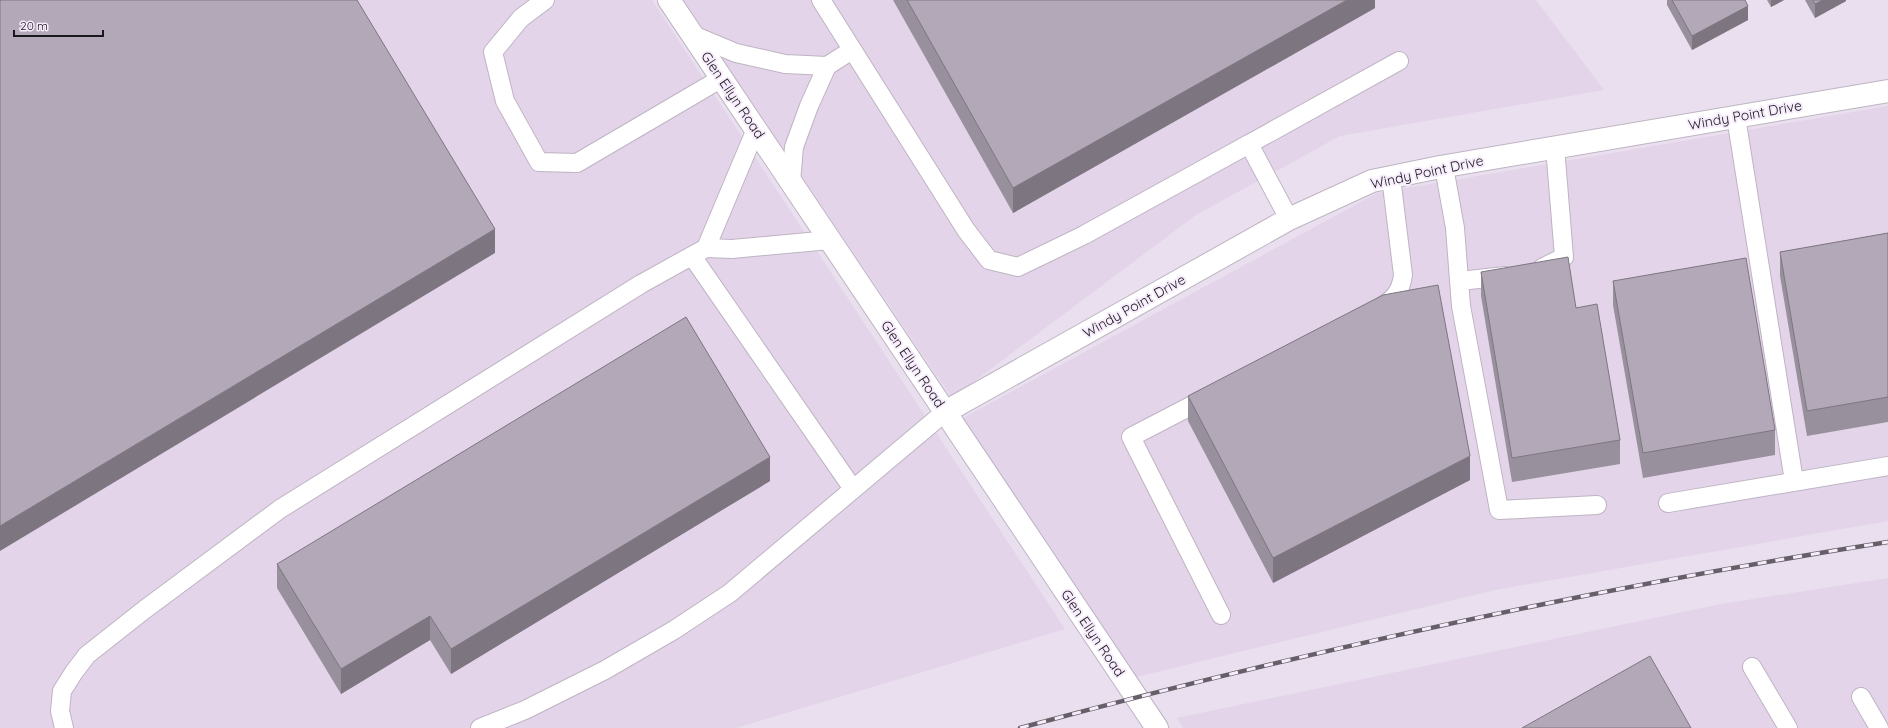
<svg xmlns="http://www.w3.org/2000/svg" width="1888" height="728" font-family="Quicksand,sans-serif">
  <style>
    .built { fill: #e3d4ea }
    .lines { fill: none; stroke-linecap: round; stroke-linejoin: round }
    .service-casing { stroke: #beb4c2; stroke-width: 20 }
    .minor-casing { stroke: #beb4c2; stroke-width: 24 }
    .tertiary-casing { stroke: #beb4c2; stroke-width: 24 }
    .service { stroke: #fff; stroke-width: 18 }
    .minor { stroke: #fff; stroke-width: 22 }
    .tertiary { stroke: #fff; stroke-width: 22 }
    .rail-casing { stroke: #655f68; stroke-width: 4.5 }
    .rail { stroke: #f7ecfc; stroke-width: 3; stroke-dasharray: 9; stroke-linecap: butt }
    .wall { fill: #99909d }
    .shaded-wall { fill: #7d7680 }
    .building { fill: #b2a8b7; stroke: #7d7680 }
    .labels { text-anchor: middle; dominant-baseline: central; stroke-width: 4; stroke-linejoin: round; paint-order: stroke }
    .street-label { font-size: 14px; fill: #1b181d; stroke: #f7ecfc }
  </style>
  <rect width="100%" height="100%" fill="#e9dfee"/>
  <g class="built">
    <polygon points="0,0 652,0 1065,629 736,728 0,728"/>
    <polygon points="682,0 1536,0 1604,90 1340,136 1196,215 952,398"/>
    <polygon points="1888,106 1888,521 1495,590 1136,677 963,418 1377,193"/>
    <polygon points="1888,578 1888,728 1183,728 1177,718 1721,604"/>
  </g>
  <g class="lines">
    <defs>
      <g id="service">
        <polyline points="545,0 521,18 493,52 505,101 539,162 577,163 722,78"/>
        <polyline points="821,0 966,230 989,260 1018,267 1084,235 1249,144"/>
        <polyline points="693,35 736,53 785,64 827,66"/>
        <polyline points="1736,117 1794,481"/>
        <polyline points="756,129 706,248 732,249 830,240"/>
        <polyline points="1444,167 1455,228 1461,306 1499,510 1597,505"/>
        <polyline points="791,182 794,147 809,106 827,66 852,50"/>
        <polyline points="1289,219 1249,144 1399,61"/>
        <polyline points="692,256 853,489"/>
        <polyline points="1542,268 1564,257 1555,147"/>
        <polyline points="1460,281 1505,276"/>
        <path d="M1379 308C1394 300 1401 291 1403 275L1391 177"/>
        <polyline points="1210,396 1131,437 1221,615"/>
        <polyline points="1668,503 1888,466"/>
        <polyline points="1752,667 1788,728"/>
        <polyline points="1861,697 1879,728"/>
        <polyline points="64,728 60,711 62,691 74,672 87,655 144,610 280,509 641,284 706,248"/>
        <polyline points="480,728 525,710 605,670 674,630 730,593 945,412"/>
      </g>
      <polyline id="minor" points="945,412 1289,219 1372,181 1440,167 1888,91"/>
      <polyline id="tertiary" points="669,0 1157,728"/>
    </defs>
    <use href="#service" class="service-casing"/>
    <use href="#minor" class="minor-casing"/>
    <use href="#tertiary" class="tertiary-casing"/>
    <use href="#service" class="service"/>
    <use href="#minor" class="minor"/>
    <use href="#tertiary" class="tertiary"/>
    <defs>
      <path id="rail" d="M1020 728C1306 651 1595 588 1888 542"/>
    </defs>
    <use href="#rail" class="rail-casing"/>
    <use href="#rail" class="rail"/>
  </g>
  <g class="wall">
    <polygon points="893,0 1375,0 1375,8 1013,213"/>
    <polygon points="1667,0 1745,0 1748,20 1692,50 1667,5"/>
    <polygon points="1767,0 1784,0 1771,7"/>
    <polygon points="1805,0 1846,0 1846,1 1815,18"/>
    <polygon points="1888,233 1888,422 1807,436 1780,276 1780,252"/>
    <polygon points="1481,272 1576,308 1620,440 1620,464 1512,482 1481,296"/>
    <polygon points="1613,281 1775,430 1775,455 1643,478 1613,305"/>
    <polygon points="1188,396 1470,480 1273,583 1188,421"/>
    <polygon points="770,481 451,674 430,640 341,694 277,588 277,564"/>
  </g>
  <g class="shaded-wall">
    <polygon points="1347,0 1375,0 1375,8 1013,213 1013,188"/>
    <polygon points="1771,0 1784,0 1771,7"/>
    <polygon points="1823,0 1846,0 1846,1 1815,18 1815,4"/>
    <polygon points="1748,6 1748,20 1692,50 1692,36"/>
    <polygon points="495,229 495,253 0,551 0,526"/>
    <polygon points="1470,456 1470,480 1273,583 1273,558"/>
    <polygon points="770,457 770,481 451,674 451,649"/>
    <polygon points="430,616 430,640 341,694 341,669"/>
  </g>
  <g class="building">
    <polygon points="0,0 357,0 495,229 0,526"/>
    <polygon points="907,0 1347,0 1013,188"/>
    <polygon points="1672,0 1745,0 1748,6 1692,36"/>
    <polygon points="1813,0 1823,0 1815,4"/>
    <polygon points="1888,233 1888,397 1807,411 1780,252"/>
    <polygon points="1568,257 1576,308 1597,304 1620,440 1512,458 1481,272"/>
    <polygon points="1746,258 1775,430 1643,453 1613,281"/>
    <polygon points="1438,285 1470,456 1273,558 1188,396 1383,295"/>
    <polygon points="686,317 770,457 451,649 430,616 341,669 277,564"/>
    <polygon points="1650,656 1691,728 1522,728"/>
  </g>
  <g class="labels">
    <g class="street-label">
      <text transform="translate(733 95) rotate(56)">Glen Ellyn Road</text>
      <text transform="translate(1745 115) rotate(-10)">Windy Point Drive</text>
      <text transform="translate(1427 172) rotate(-12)">Windy Point Drive</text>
      <text transform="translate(1134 306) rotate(-29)">Windy Point Drive</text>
      <text transform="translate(913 364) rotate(56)">Glen Ellyn Road</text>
      <text transform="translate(1093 633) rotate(56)">Glen Ellyn Road</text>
    </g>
  </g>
  <path d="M14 30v6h89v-6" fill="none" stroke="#1b181d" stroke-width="2"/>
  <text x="20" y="30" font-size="12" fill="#1b181d" stroke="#f7ecfc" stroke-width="3" paint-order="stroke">20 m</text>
</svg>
